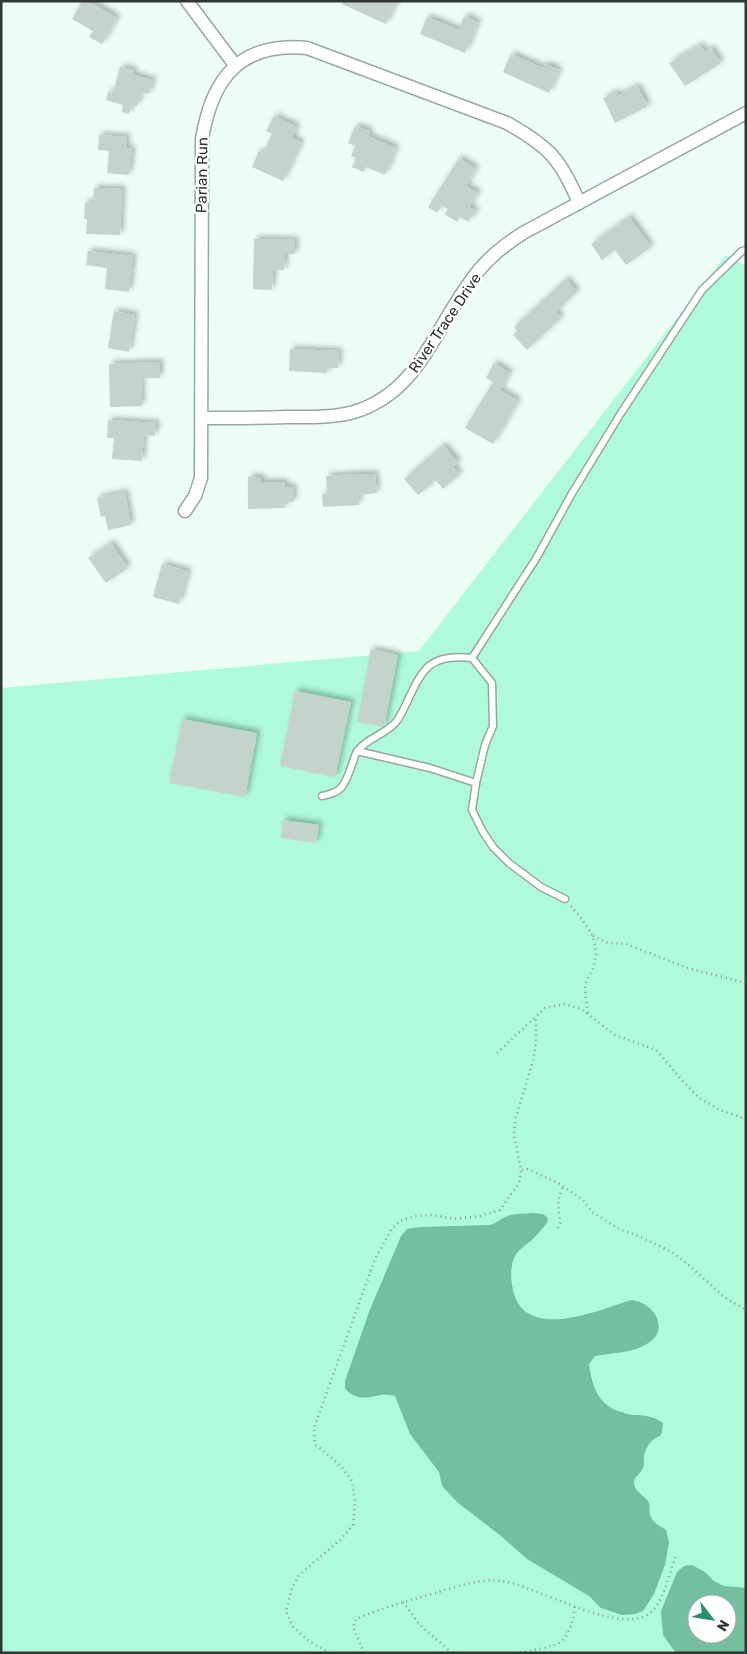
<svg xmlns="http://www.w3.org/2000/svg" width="747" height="1654" font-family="Rubik,sans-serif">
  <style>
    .green { fill: #affada; fill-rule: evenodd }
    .water { fill: #73bfa0; fill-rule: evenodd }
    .building { fill: #c4d4cc; filter: url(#shadow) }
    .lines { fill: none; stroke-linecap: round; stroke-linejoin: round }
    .service-casing { stroke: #98a7a0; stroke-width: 9 }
    .minor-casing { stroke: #98a7a0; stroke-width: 15 }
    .path { stroke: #8c9792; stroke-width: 2.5; stroke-dasharray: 1 4; stroke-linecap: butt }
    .service { stroke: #fff; stroke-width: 6 }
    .minor { stroke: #fff; stroke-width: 12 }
    .labels { text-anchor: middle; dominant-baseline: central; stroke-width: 4.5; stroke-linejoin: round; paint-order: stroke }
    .street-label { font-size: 15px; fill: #2f3633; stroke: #fff }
  </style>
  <defs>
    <filter id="shadow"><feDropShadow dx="3.5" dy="-3.5" stdDeviation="2.5" flood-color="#0004"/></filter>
  </defs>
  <rect width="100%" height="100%" fill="#ecfdf5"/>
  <path class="green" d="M726 255 746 266V1653H1V688L419 651ZM697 1604H727V1634H697Z"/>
  <g class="water">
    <path d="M532 1213 543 1214 548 1218 547 1223C542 1229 537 1235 532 1240 526 1245 519 1249 515 1256 509 1267 511 1283 514 1294 529 1341 599 1310 631 1300 655 1302 672 1332 645 1345 631 1353 611 1353 595 1356L589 1364C592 1385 597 1403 618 1411 623 1412 628 1415 633 1415 644 1415 654 1416 663 1423L662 1432 660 1436C651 1439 646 1447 644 1456 643 1461 645 1464 643 1468 641 1474 633 1477 634 1484 636 1494 645 1495 649 1503 650 1506 649 1511 650 1514 652 1523 659 1525 666 1530L669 1542 665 1565 654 1594 643 1611 635 1614 622 1615 601 1608 589 1596 527 1559 501 1536 457 1502 442 1486 439 1472 410 1434 395 1396C374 1390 364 1407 345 1389V1381L369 1312 401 1236 407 1229 420 1227 489 1225C495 1224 498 1221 503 1218 511 1213 523 1214 532 1213Z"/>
    <path d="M692 1565 705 1572 714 1581 724 1586 746 1588V1653H676L663 1635 661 1611 677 1572 684 1566ZM697 1604H727V1634H697Z"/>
  </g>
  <g class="building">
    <polygon points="82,1 88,1 117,18 102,44 89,37 93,31 72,19"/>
    <polygon points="343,1 397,1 386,24 342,4"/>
    <polygon points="464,16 478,22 465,53 420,34 427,17 459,30"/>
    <polygon points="700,45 705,52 711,48 721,63 685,86 669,63"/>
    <polygon points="511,54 543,68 545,64 559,70 549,93 503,72"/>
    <polygon points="120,67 134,70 133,75 153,80 149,94 141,92 137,106 131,105 129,114 122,112 123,105 106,100 108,92 113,93"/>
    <polygon points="637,86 648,106 615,123 603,98 616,92 617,96"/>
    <polygon points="274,116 297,127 292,138 301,142 283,181 252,167 259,151 263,153 272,134 266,131"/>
    <polygon points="355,126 370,131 368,136 396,148 385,175 366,167 364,172 352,167 356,158 351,156 355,146 348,143"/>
    <polygon points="99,135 127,137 126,148 132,149 129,175 107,173 109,151 98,150"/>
    <polygon points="459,158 476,169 466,186 478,193 469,207 476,211 468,222 460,217 457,222 444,214 448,209 442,205 437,213 428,207"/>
    <polygon points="94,188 122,189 120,235 86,234 87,219 84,219 85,202 93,203"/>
    <polygon points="629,217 651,247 626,265 615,250 602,260 591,244"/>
    <polygon points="254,239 295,240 295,254 285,254 284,270 273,270 272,290 253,289"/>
    <polygon points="88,251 133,256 129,292 105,289 107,268 86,265"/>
    <polygon points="566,279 577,292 556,312 561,318 527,350 513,335 517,331 514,327"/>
    <polygon points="114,311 135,315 129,352 108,348"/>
    <polygon points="290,349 339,351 338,368 327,368 327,373 289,371"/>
    <polygon points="160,362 160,378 141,378 142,406 110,407 109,364"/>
    <polygon points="494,363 510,373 500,390 518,401 493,444 465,428 493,382 486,378"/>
    <polygon points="108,420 156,423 155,436 144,435 142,461 112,459 114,438 107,438"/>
    <polygon points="443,445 458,462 453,467 460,474 443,489 436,480 418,495 404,479"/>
    <polygon points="357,474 375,474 377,493 358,495 359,505 323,507 322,494 327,494 326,476"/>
    <polygon points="248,477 261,477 261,482 285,482 285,487 293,487 294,502 285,502 285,508 248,509"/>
    <polygon points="125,492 131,525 108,530 105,516 101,517 97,498"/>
    <polygon points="111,543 128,568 106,583 88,558"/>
    <polygon points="162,564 188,571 179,604 153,597"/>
    <polygon points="371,649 398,655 384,727 357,722"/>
    <polygon points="295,691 351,702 335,777 280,766"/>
    <polygon points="182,719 257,733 245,797 169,783"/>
    <polygon points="283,820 319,825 316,843 281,838"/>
  </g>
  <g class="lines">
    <defs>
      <g id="service">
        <polyline points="472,658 537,557 571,495 621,413 702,290 742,251 746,250"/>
        <polyline points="357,751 430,768 476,783"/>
        <path d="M322 796C345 792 345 783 353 762 354 759 355 754 357 752 366 738 385 735 396 722 401 716 404 708 407 702 423 668 430 653 472 658L492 683 493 726 485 745 476 783 472 810 483 832 493 847 509 863 541 887 565 899"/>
      </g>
      <g id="minor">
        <polyline points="187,1 235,65"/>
        <path d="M202 418C230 418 258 418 286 417 308 417 332 418 354 412 417 393 433 333 468 285 483 262 500 248 523 233L746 113"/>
        <path d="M185 511 195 496 201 478 202 139C212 78 240 42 307 48L507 123C548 146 561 159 579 203"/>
      </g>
    </defs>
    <use href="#service" class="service-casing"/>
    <use href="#minor" class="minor-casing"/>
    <g class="path">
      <path d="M571 906C587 925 602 942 593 968 591 973 587 978 586 983 584 992 587 1005 588 1014"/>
      <polyline points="593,936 608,943 626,944 688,968 746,983"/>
      <polyline points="497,1053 545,1008 564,1004 581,1009 615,1035 656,1050 681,1079 698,1097 720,1110 746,1119"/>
      <polyline points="522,1170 527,1169 560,1184 583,1200 592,1212 621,1230 634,1234 672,1252 690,1266 724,1297 746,1310"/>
      <polyline points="558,1228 560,1223 558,1201 563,1186"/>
      <polyline points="403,1602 420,1625 452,1653"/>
      <polyline points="330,1653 310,1642 293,1627 286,1611 292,1588 300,1574 340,1540 353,1525 355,1503 352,1481 341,1466 315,1444 314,1428 375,1259 391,1230 400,1221 415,1216 432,1215 454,1219 480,1216 500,1210 519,1183 521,1170 514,1136 515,1120 533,1061 536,1042 536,1016"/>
      <path d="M364 1653 353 1627 356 1619C381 1608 408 1601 435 1593 455 1587 480 1578 502 1581 537 1585 629 1643 655 1608 666 1594 669 1572 676 1556"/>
      <path d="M520 1653C556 1644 569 1651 575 1606"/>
    </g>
    <use href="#service" class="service"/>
    <use href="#minor" class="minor"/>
  </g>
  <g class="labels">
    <g class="street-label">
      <text transform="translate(202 175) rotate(-89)">Parian Run</text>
      <text transform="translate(445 323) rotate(-56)">River Trace Drive</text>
    </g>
  </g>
  <rect width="747" height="1654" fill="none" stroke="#2f3633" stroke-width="5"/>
  <g transform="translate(712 1619) rotate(121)"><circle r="24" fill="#ffffff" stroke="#acafad"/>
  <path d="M0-4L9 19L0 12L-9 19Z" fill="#28906d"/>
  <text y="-8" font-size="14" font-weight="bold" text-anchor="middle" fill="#2f3633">N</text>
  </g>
</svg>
